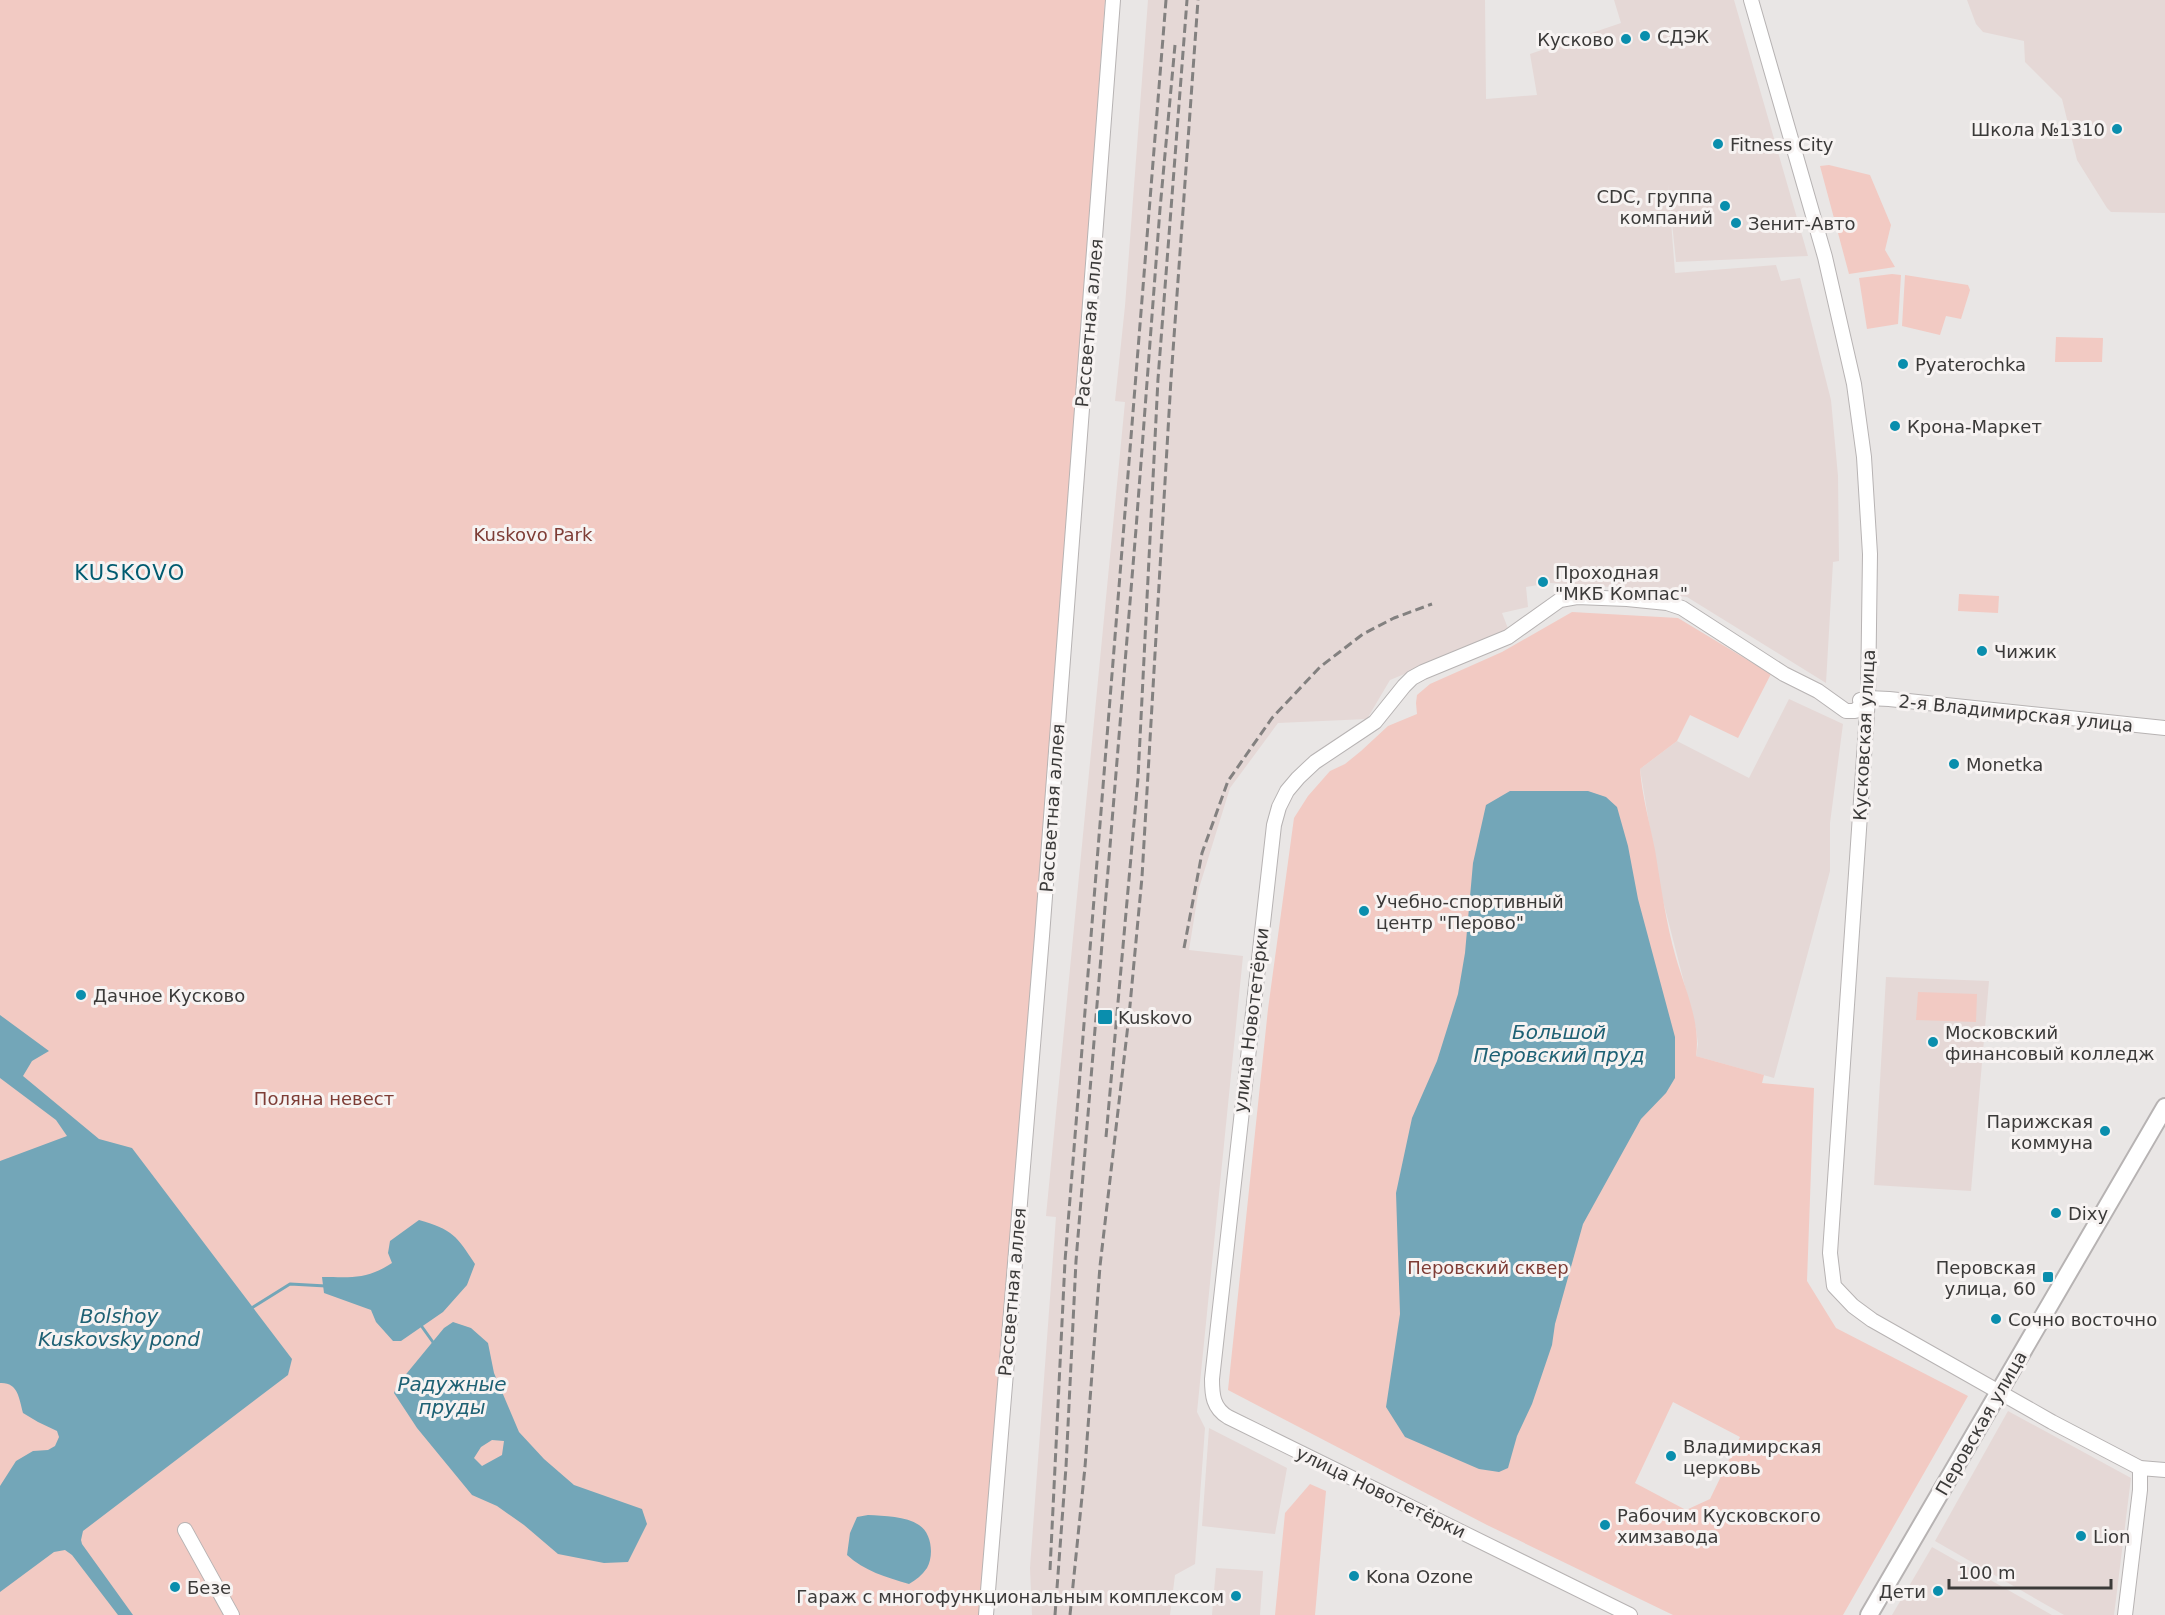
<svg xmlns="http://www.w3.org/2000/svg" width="2165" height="1615" font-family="'DejaVu Sans',sans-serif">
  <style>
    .built { fill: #e5d8d6 }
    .green { fill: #f2cac3; fill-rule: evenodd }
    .water { fill: #73a6b8; fill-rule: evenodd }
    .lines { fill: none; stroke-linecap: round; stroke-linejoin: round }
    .stream { stroke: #73a6b8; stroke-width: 3 }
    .minor-casing { stroke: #b7b3b3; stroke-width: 16 }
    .major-casing { stroke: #b7b3b3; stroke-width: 20 }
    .minor { stroke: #fff; stroke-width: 14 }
    .major { stroke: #fff; stroke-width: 16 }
    .rail { stroke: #838180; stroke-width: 3; stroke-dasharray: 9 4.5; stroke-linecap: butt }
    .poi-dot { fill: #0a8ead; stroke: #f7f3f2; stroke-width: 2 }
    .labels { text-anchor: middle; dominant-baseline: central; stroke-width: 6; stroke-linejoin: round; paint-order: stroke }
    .poi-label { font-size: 18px; fill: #3b3a39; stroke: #f7f3f2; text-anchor: start }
    .street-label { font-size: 18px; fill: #3b3a39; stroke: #f7f3f2 }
    .park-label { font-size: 18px; fill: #7e3d36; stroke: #f7f3f2 }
    .water-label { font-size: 20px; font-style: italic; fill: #1e6174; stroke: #f7f3f2 }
    .quarter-label { font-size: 21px; letter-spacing: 1.5px; fill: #005b70; stroke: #f7f3f2 }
  </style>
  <rect width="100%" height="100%" fill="#e9e6e5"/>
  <g class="built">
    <polygon points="1148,0 1485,0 1486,99 1537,95 1530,54 1621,23 1614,0 1734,0 1808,256 1676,262 1668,183 1675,273 1776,265 1781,281 1800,278 1831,400 1838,476 1839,561 1833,562 1826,683 1687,597 1593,585 1550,583 1526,587 1528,607 1502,613 1509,631 1390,680 1367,719 1278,723 1230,788 1199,888 1189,950 1243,956 1197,1412 1205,1428 1195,1564 1175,1575 1170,1615 1032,1615 1030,1568 1056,1217 1046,1216 1125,402 1115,401 1125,306"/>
    <polygon points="1967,0 2165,0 2165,213 2111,212 2107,208 2077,160 2062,99 2025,62 2024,41 1983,32 1976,24"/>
    <polygon points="1789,699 1843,724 1830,823 1830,871 1774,1078 1696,1056 1698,1044 1696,1029 1660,889 1640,769 1677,741 1749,778"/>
    <polygon points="1886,977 1989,981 1971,1191 1874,1185"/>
    <polygon points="2008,1411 2131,1478 2114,1615 2064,1615 1935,1541"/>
    <polygon points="1209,1428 1287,1468 1275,1534 1202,1526"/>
    <polygon points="1932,1547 1978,1573 2052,1615 1892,1615"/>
    <polygon points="1216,1568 1263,1571 1260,1615 1212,1615"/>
  </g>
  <g class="green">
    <polygon points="0,0 1105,0 1043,869 982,1615 0,1615"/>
    <polygon points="1829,165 1870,175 1891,225 1885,250 1895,267 1849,274 1820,166"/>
    <polygon points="1892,274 1901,275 1898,324 1867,329 1859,278"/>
    <polygon points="1905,275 1968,285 1970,290 1961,319 1946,316 1940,335 1902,326"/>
    <polygon points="2056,337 2103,338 2102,362 2055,362"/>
    <polygon points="1959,594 1999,596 1998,613 1958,611"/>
    <path d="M1572 612 1678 618 1771 674 1738 738 1690 715 1677 741 1640 769C1642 796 1650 824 1655 850 1661 886 1666 923 1676 958 1685 989 1701 1023 1696 1056L1764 1075 1762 1083 1814 1088 1807 1281 1836 1328 1968 1396 1843 1615H1673L1487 1525 1228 1390 1268 1009 1294 818 1308 796 1330 771 1345 764 1361 751 1388 726 1417 714 1416 703 1417 695 1430 684 1502 652ZM1673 1402 1740 1437 1710 1499 1686 1510 1635 1483Z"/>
    <polygon points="1918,992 1977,994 1976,1022 1916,1020"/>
    <polygon points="1310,1484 1326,1491 1315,1615 1275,1615 1285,1513"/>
  </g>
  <g class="water">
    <polygon points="1510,791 1588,791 1606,797 1617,807 1628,846 1638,899 1675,1037 1675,1078 1666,1093 1641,1119 1583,1224 1555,1324 1552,1345 1532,1404 1517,1436 1508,1468 1499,1472 1479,1469 1405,1437 1386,1407 1400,1314 1396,1193 1412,1118 1437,1061 1458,994 1465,953 1473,863 1486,805"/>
    <path d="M0 1015 49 1051 32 1061 23 1076 99 1139 132 1148 292 1359 288 1375 83 1531 81 1540 82 1544 133 1615H118L72 1555 65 1550 54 1552 0 1592V1486L16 1461 33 1451 48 1450 55 1446 59 1437 57 1431 38 1422 23 1413C19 1398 18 1382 0 1383V1161L67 1136 56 1120 0 1078Z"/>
    <path d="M419 1220C453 1230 456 1235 475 1264L467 1285 443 1312 401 1341H393L376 1322 371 1310 324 1293 322 1277C352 1277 366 1280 392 1263L388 1253 390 1241Z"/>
    <path d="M453 1322 471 1328 488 1343 494 1373 519 1432 544 1459 574 1485 642 1509 647 1524 628 1562 604 1563 558 1554 524 1525 497 1506 472 1495 417 1428 394 1393 398 1384 444 1328ZM492 1440 504 1441 502 1455 482 1466 474 1458 481 1447Z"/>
    <path d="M868 1515C884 1516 906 1516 919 1525 932 1533 934 1556 927 1568 922 1575 916 1580 909 1584 886 1577 864 1571 847 1555L850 1533 857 1517Z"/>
  </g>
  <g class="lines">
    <g class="stream">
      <polyline points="250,1309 290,1284 326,1286"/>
      <polyline points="420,1324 435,1345"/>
    </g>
    <defs>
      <g id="minor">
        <polyline points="1751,0 1825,257 1854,384 1864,457 1870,554 1868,698 1830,1253 1834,1286 1853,1306 1872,1320 2052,1422 2140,1468 2165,1470"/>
        <polyline points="1860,700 1868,698 1889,699 2165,728"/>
        <polyline points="185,1530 232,1615"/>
        <polyline points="986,1615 1042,936 1113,0"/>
        <path d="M1630 1615 1228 1417C1213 1408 1212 1395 1212 1379L1274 825 1279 807 1287 791 1298 778 1315 762 1375 722 1404 686 1412 678 1423 672 1508 637 1560 600 1577 597 1627 599 1667 603 1682 608 1784 674 1818 691 1846 711H1855L1868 698"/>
        <polyline points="2125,1615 2140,1490 2140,1468"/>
      </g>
      <polyline id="major" points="1869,1615 2165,1107"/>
    </defs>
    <use href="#minor" class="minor-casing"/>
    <use href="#major" class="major-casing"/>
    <use href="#minor" class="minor"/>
    <use href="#major" class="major"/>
    <g class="rail">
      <polyline points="1184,948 1202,853 1228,781 1272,718 1320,667 1363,634 1394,618 1432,604"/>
      <polyline points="1106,1137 1138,778 1158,379 1187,0"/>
      <polyline points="1050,1570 1065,1261 1166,0"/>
      <polyline points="1055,1615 1066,1467 1076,1261 1136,529 1160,209 1175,45"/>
      <polyline points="1070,1615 1085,1467 1100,1266 1129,1016 1142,877 1171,379 1198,0"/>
    </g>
  </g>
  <g class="poi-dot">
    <circle cx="1645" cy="36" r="6"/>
    <circle cx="1626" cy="39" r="6"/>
    <circle cx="2117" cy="129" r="6"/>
    <circle cx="1718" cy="144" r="6"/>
    <circle cx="1725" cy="206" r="6"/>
    <circle cx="1736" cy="223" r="6"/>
    <circle cx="1903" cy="364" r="6"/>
    <circle cx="1895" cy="426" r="6"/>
    <circle cx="1543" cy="582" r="6"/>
    <circle cx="1982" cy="651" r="6"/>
    <circle cx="1954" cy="764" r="6"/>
    <circle cx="1364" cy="911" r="6"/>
    <circle cx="81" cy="995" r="6"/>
    <rect x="1097" y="1009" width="16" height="16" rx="3"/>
    <circle cx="1933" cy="1042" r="6"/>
    <circle cx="2105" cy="1131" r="6"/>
    <circle cx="2056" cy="1213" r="6"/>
    <rect x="2042" y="1271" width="12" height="12" rx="3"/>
    <circle cx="1996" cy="1319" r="6"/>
    <circle cx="1671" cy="1456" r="6"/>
    <circle cx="1605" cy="1525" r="6"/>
    <circle cx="2081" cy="1536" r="6"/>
    <circle cx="1354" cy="1576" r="6"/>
    <circle cx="175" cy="1587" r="6"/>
    <circle cx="1938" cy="1591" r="6"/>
    <circle cx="1236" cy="1596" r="6"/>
  </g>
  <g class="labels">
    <g class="poi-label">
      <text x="1657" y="36">СДЭК</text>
      <text x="1614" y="39" text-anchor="end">Кусково</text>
      <text x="2105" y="129" text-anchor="end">Школа №1310</text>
      <text x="1730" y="144">Fitness City</text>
      <text x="1713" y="196" text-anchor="end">CDC, группа<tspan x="1713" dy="21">компаний</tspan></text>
      <text x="1748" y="223">Зенит-Авто</text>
      <text x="1915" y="364">Pyaterochka</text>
      <text x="1907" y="426">Крона-Маркет</text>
      <text x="1555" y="572">Проходная<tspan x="1555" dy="21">"МКБ Компас"</tspan></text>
      <text x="1994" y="651">Чижик</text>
      <text x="1966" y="764">Monetka</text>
      <text x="1376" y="901">Учебно-спортивный<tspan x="1376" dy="21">центр "Перово"</tspan></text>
      <text x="93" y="995">Дачное Кусково</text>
      <text x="1118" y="1017">Kuskovo</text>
      <text x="1945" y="1032">Московский<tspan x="1945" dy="21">финансовый колледж</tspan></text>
      <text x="2093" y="1121" text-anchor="end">Парижская<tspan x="2093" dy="21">коммуна</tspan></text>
      <text x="2068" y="1213">Dixy</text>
      <text x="2036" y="1267" text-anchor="end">Перовская<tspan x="2036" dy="21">улица, 60</tspan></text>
      <text x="2008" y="1319">Сочно восточно</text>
      <text x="1683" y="1446">Владимирская<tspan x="1683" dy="21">церковь</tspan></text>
      <text x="1617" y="1515">Рабочим Кусковского<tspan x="1617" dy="21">химзавода</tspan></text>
      <text x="2093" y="1536">Lion</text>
      <text x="1366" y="1576">Kona Ozone</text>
      <text x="187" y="1587">Безе</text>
      <text x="1926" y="1591" text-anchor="end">Дети</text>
      <text x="1224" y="1596" text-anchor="end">Гараж с многофункциональным комплексом</text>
    </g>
    <g class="street-label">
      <text transform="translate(1089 323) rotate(-85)">Рассветная аллея</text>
      <text transform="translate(2016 713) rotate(6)">2-я Владимирская улица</text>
      <text transform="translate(1864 735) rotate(-87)">Кусковская улица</text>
      <text transform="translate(1052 808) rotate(-86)">Рассветная аллея</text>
      <text transform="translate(1251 1020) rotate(-83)">улица Новотетёрки</text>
      <text transform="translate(1012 1292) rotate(-85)">Рассветная аллея</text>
      <text transform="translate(1981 1423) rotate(-60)">Перовская улица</text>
      <text transform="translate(1381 1492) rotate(26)">улица Новотетёрки</text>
    </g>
    <g class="park-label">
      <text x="533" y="534">Kuskovo Park</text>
      <text x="324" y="1098">Поляна невест</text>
      <text x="1488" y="1267">Перовский сквер</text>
    </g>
    <g class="water-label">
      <text x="1559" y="1032">Большой<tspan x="1559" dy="23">Перовский пруд</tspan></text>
      <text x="119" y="1316">Bolshoy<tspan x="119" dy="23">Kuskovsky pond</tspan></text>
      <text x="452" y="1384">Радужные<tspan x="452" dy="23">пруды</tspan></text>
    </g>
    <g class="quarter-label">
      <text x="130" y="573">KUSKOVO</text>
    </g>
  </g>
  <path d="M1949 1579v9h162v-9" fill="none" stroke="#3b3a39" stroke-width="3"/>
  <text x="1958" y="1579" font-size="18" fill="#3b3a39" stroke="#f7f3f2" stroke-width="4.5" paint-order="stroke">100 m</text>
</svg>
